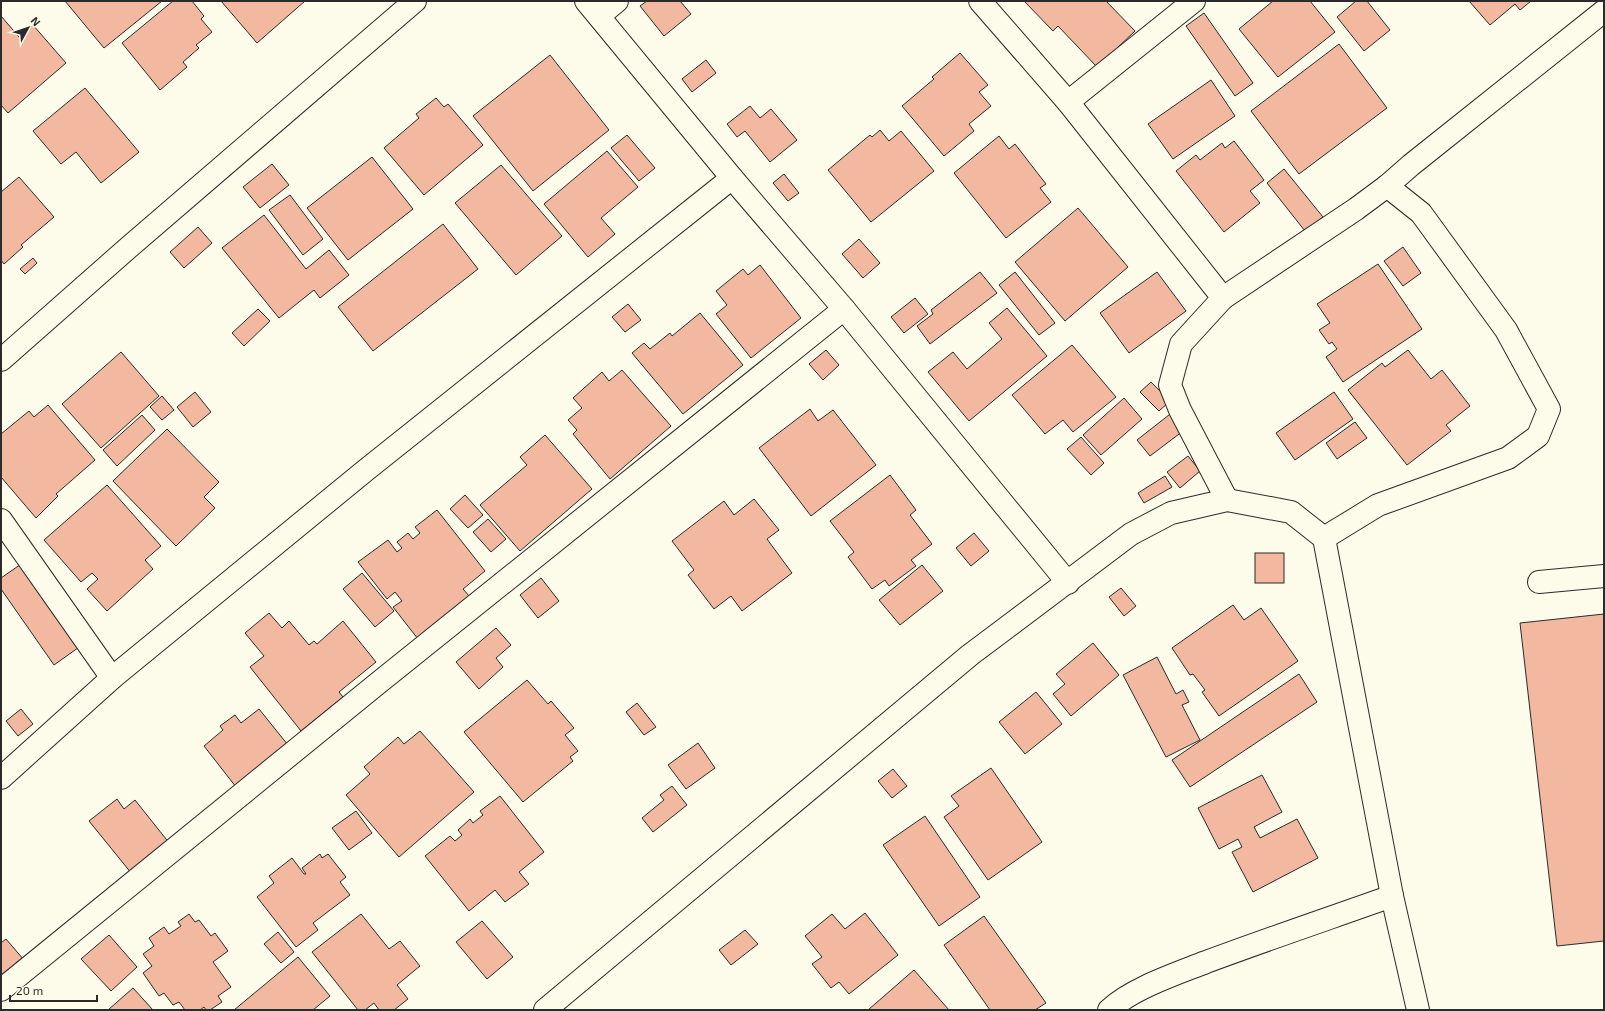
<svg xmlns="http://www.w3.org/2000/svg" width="1605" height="1011" font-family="'Exo 2',sans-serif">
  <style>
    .building { fill: #f2b8a0; stroke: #2b2b2b }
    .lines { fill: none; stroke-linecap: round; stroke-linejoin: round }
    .minor-casing { stroke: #2b2b2b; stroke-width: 24 }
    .minor { stroke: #fdfbea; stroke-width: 22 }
  </style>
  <rect width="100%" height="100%" fill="#fdfbea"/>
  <g class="building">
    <polygon points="65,1 162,1 104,48"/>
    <polygon points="173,1 192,1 204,16 201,19 212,32 196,45 199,48 183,62 187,67 160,90 122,43"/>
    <polygon points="221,1 305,1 257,43"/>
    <polygon points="647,1 680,1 691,14 664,36 640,6"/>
    <polygon points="1024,1 1106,1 1135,31 1097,67 1058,26 1053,31"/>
    <polygon points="1273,1 1310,1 1335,32 1278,77 1239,29"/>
    <polygon points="1356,1 1367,1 1390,30 1364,51 1337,17"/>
    <polygon points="1469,1 1531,1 1520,10 1515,4 1490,25"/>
    <polygon points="1204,13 1253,83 1235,96 1186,26"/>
    <polygon points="1,16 19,37 33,25 66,63 8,113 1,105"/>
    <polygon points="1339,44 1387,108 1299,174 1251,111"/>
    <polygon points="960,53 988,85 979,92 991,106 969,124 974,131 944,156 902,106 934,79 932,77"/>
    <polygon points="550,55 609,130 533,191 473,116"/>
    <polygon points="706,60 716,73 692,92 682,79"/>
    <polygon points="1211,80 1235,116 1173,159 1148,124"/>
    <polygon points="85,88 139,152 101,183 76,152 61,164 33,131"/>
    <polygon points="436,98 444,107 448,104 483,145 424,195 384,148 419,118 416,114"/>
    <polygon points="750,106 760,118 771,109 797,140 770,162 745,131 737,137 727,124"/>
    <polygon points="880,130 889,141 901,131 934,171 871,222 828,170 870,135 872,137"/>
    <polygon points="627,135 655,168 639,181 611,148"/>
    <polygon points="999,136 1009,149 1015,144 1046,184 1040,188 1051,202 1006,238 954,173"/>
    <polygon points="1234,141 1264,180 1250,191 1260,203 1224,232 1176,171 1196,155 1200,160 1222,143 1225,148"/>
    <polygon points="607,151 638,187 601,218 615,234 588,257 544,204"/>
    <polygon points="372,157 413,209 348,260 307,208"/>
    <polygon points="272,164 289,185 260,208 243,187"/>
    <polygon points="501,165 562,236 516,275 455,203"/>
    <polygon points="1284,169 1323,217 1305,231 1267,183"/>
    <polygon points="784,174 799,193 788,201 773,183"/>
    <polygon points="19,177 54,217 21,245 23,247 4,264 1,260 1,192"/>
    <polygon points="290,195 323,239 303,255 269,210"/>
    <polygon points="1078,208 1128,267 1065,321 1015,262"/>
    <polygon points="264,215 306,269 329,250 349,275 320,298 314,290 279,318 222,248"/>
    <polygon points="443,224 478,269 373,351 338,307"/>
    <polygon points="198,227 212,243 184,268 170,252"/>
    <polygon points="859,239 880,263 863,278 842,254"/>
    <polygon points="1403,247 1421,273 1403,286 1384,261"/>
    <polygon points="33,258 37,263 25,274 20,269"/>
    <polygon points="1378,264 1422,329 1343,382 1326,357 1337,349 1332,342 1329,344 1319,330 1330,323 1317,304"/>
    <polygon points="760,265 801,318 751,358 716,314 727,305 716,291 743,269 748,275"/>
    <polygon points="980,272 997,293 930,344 917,326 933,314 931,310"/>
    <polygon points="1015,272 1055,323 1039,335 999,285"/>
    <polygon points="1157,272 1186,311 1129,353 1100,313"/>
    <polygon points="915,298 928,314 904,333 891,317"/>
    <polygon points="628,304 641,320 625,332 612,317"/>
    <polygon points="1007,308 1047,356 969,421 928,372 953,352 967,369 1002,339 989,323"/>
    <polygon points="258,309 270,321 244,346 232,333"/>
    <polygon points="700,313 743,365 683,414 632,353 644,343 650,349 670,333 672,336"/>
    <polygon points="1072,345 1116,397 1073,432 1063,420 1045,434 1012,395"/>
    <polygon points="826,350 839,365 823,380 809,364"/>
    <polygon points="1408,350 1431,379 1442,370 1470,406 1446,425 1451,431 1407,465 1348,390 1382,363 1385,367"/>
    <polygon points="121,352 159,396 101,448 62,404"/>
    <polygon points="622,370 671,426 610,479 573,434 577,430 568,420 582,408 573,398 602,372 609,381"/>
    <polygon points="1151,382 1170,401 1159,411 1140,392"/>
    <polygon points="195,392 211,412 193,427 177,407"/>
    <polygon points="1334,392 1353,419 1295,460 1276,433"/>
    <polygon points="162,396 174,410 162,420 150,407"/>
    <polygon points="1124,398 1142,419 1101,455 1083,435"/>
    <polygon points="48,405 95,460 56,494 58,496 36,518 1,477 1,434 29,411 34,417"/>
    <polygon points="810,409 818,421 833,410 876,465 811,516 759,448"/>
    <polygon points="1174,411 1187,428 1150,456 1137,440"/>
    <polygon points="142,415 155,430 117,466 103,450"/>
    <polygon points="1355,422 1367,438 1337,459 1326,443"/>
    <polygon points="167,429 219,482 204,497 215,508 176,546 113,481"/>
    <polygon points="545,435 592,489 520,551 480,505 527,465 520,457"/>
    <polygon points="1081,437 1104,463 1091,475 1067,449"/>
    <polygon points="1188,456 1200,471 1180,488 1167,472"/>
    <polygon points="890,475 916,510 910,515 932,544 911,560 916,566 889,586 885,580 872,589 848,557 854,552 830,521"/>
    <polygon points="1165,476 1172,487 1144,503 1138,493"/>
    <polygon points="107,485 161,546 145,560 153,569 107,611 87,589 98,579 92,573 81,582 44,540"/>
    <polygon points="465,495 483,515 468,528 450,509"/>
    <polygon points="754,499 779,530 767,539 792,573 742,611 731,596 714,609 688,575 694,570 672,541 724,501 734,515"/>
    <polygon points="437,510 485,571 463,589 470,597 418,639 393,607 402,601 395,592 387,599 358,562 388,540 397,552 402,548 397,542 408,533 413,539 420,533 415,527"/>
    <polygon points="488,519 506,539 491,552 473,532"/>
    <polygon points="974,533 989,551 971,566 956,548"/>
    <rect x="1255" y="553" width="29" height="30"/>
    <polygon points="24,562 82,645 54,665 1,589 1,578"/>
    <polygon points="922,565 943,591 900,625 879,600"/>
    <polygon points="362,573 394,611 375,627 343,589"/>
    <polygon points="541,578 559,601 538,618 520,595"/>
    <polygon points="1121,588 1136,606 1124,616 1109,597"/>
    <polygon points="1233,605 1244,620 1261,608 1298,661 1219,716 1202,692 1205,690 1193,674 1190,675 1172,648"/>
    <polygon points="269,613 282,628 289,621 309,645 314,641 317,644 343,621 376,662 339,692 343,697 301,731 250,667 264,656 245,633"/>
    <polygon points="1604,614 1604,941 1557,946 1520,623"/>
    <polygon points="496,628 511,645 496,658 503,667 479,689 456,662"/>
    <polygon points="1093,643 1119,675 1071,716 1053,694 1065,684 1056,674"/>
    <polygon points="1157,657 1176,694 1183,690 1189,702 1182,705 1200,740 1166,757 1123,675"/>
    <polygon points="1299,674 1317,702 1190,787 1172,760"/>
    <polygon points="527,680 548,704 551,701 574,728 565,735 578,751 570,757 573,761 523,802 464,732"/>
    <polygon points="1036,692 1062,724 1025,754 999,722"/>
    <polygon points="637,703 656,727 644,735 626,712"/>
    <polygon points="21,709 33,724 18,736 6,721"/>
    <polygon points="259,709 288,745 236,787 204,746 223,730 220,726 235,715 241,723"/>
    <polygon points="420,731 474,792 399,857 346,795 370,774 364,767 398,737 404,744"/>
    <polygon points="698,743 715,768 686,789 668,765"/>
    <polygon points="991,768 1042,842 988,880 944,817 959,806 951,796"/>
    <polygon points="893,769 907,786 892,798 878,781"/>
    <polygon points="1262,775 1282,812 1254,827 1260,838 1297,819 1318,858 1253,892 1232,852 1242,847 1238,839 1219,849 1198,808"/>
    <polygon points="672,786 687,805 653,832 642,818 664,800 660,795"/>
    <polygon points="500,796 544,852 519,872 529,884 505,902 495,890 469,911 425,856 450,836 455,841 462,835 458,830 470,819 473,823 483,815 480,811"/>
    <polygon points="117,799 124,809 135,800 170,844 132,874 89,821"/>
    <polygon points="356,811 372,833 349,850 332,828"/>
    <polygon points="925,816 980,897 939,926 883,845"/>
    <polygon points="320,854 322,858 328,854 346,877 340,882 350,895 313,923 318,930 296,947 257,897 274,883 269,876 292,858 304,874 306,874 302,868"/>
    <polygon points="865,913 898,955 849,994 839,982 831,988 812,964 822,957 805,936 832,914 845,929"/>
    <polygon points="189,914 195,922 199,920 211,936 215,933 228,951 213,962 231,987 218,996 222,1002 210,1010 206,1010 204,1007 200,1010 185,1010 179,1002 173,1005 164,993 159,996 143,973 152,966 143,954 154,946 149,938 164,927 169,934 181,926 178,922"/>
    <polygon points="361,914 389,949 400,941 420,966 397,985 408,999 394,1010 379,1010 374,1003 365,1010 358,1010 312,952"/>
    <polygon points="984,916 1046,1003 1035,1010 990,1010 944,945"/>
    <polygon points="482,921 513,957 487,979 456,942"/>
    <polygon points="745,930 758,944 731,965 719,950"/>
    <polygon points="278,932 294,952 281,963 264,944"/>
    <polygon points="109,935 137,967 111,991 81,959"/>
    <polygon points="6,939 24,960 1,979 1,943"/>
    <polygon points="298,957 330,996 313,1010 234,1010"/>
    <polygon points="914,970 949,1010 868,1010"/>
    <polygon points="133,988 153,1010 108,1010"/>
  </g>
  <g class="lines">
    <defs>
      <g id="minor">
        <polyline points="586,1 732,178 844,309 1068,583"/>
        <polyline points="980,1 1068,102 1223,298 1181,344 1170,385 1180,410 1227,500"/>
        <polyline points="599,16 617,1"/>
        <polyline points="1068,102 1194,1"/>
        <polyline points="1387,186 1411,165 1604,11"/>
        <polyline points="1223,298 1356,209 1387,186 1421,213 1506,330 1549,409 1538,436 1508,458 1378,505 1324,538"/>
        <polyline points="1,360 128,248 415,1"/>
        <polyline points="1,520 112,678"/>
        <polyline points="1539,582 1604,576"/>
        <polyline points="1,778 112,678 366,470 732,178"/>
        <polyline points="1,990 377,684 844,309"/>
        <polyline points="545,1010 970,655 1131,534 1171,513 1227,500 1291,512 1324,538 1392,896 1418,1010"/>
        <path d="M1109 1010C1133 988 1176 974 1206 962 1268 939 1330 918 1392 896"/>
      </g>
    </defs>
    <use href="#minor" class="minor-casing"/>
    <use href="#minor" class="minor"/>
  </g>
  <rect width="1605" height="1011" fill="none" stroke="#2b2b2b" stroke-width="4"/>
  <g transform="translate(28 28) rotate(50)" stroke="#fdfbea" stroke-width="3" paint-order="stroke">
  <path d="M0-3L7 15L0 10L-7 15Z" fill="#2b2b2b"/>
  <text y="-6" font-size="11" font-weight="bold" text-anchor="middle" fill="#2b2b2b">N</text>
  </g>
  <path d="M10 995v6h87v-6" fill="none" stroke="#2b2b2b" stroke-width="2"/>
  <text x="16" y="995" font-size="12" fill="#2b2b2b" stroke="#fdfbea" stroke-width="3" paint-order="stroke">20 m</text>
</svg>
